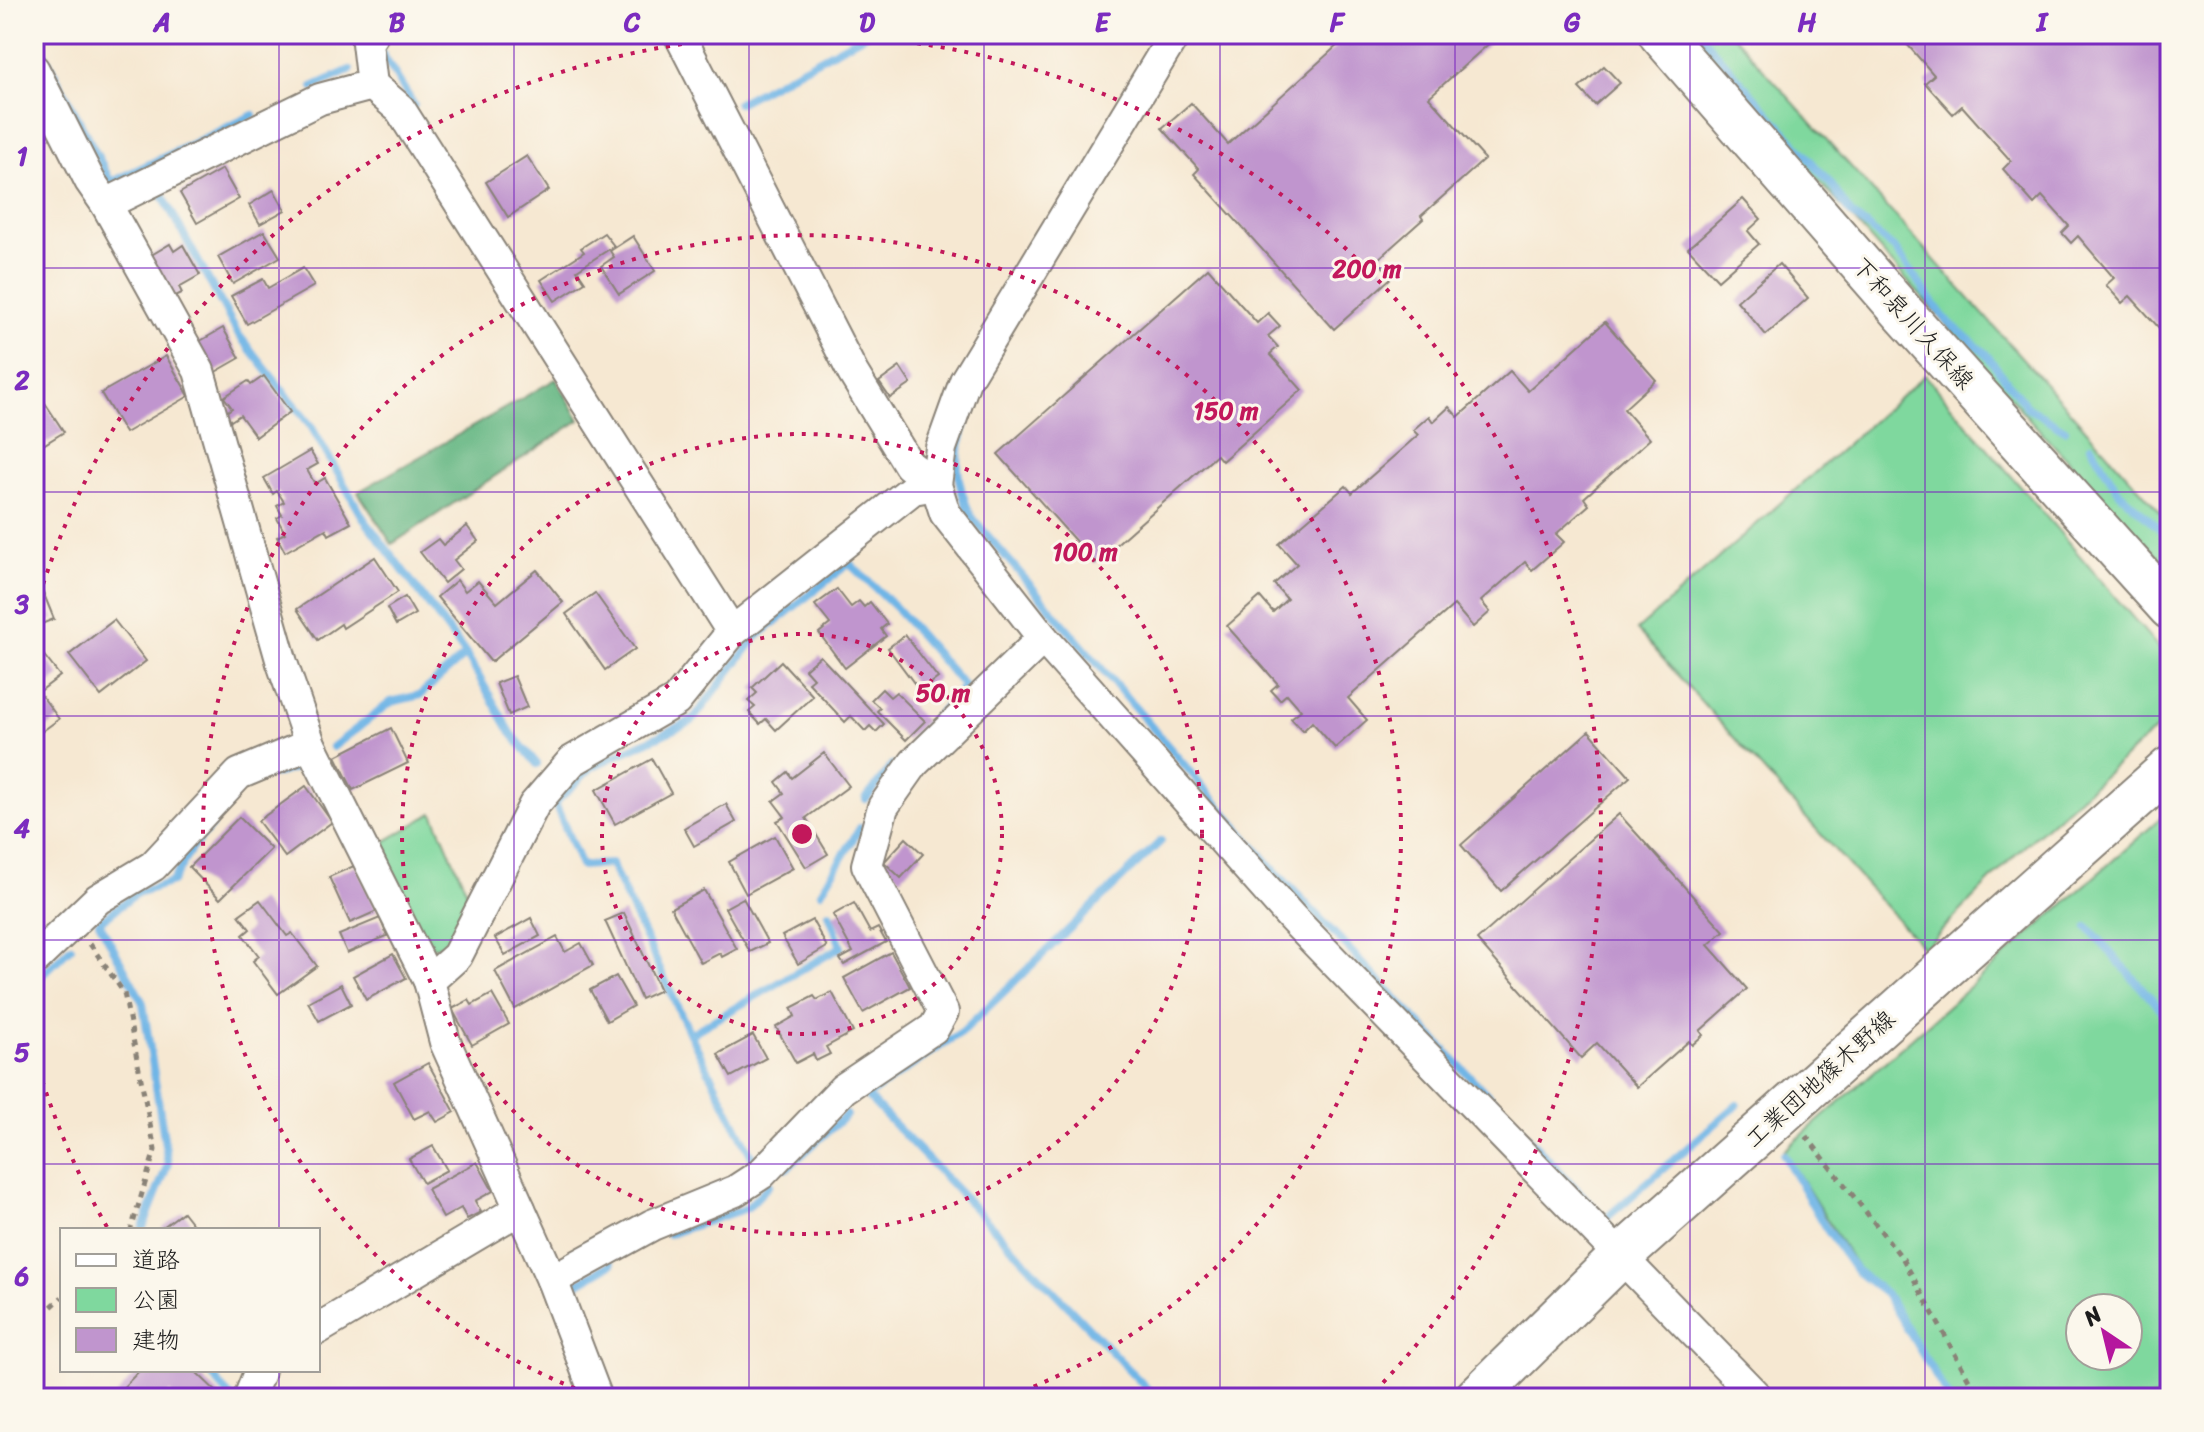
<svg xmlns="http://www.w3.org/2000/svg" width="2204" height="1432" font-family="Sriracha,'Klee One',sans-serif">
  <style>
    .green { fill: #7fd89e; stroke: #4e7a5d; stroke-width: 2; fill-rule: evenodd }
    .forest { fill: #67b885; stroke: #426a50; stroke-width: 2 }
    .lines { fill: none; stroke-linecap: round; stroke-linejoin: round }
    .stream { stroke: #70b5e6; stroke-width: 8 }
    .building { fill: #c095ce }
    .street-casing { stroke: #898277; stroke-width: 34 }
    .secondary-casing { stroke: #898277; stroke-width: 46 }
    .path { stroke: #898277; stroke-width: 5; stroke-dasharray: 6 6; stroke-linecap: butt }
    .street { stroke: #fff; stroke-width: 30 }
    .secondary { stroke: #fff; stroke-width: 42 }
    .grid { fill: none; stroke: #7b2cbf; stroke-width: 2; stroke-opacity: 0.55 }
    .ring { fill: none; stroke: #c2185b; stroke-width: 4; stroke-dasharray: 4 8 }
    .labels { text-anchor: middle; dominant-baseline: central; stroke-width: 6; stroke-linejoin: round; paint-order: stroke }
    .street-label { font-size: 24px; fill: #1c1c1c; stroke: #fbf7ec }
    .centre { fill: #c2185b; stroke: #fbf7ec; stroke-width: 4 }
    .ring-label { font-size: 24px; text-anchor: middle; font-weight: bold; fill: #c2185b; stroke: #fbf7ec; stroke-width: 6; stroke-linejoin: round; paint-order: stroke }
    .neatline { fill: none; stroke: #7b2cbf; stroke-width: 3 }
    .grid-label { font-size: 26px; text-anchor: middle; font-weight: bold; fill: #7b2cbf }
  </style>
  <rect width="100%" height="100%" fill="#fbf7ec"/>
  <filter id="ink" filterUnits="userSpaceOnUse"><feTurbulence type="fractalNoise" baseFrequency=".0125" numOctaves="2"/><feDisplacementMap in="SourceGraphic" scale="16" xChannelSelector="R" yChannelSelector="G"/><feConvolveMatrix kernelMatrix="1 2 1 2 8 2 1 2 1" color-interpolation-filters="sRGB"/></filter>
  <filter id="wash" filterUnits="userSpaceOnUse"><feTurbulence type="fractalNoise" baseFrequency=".006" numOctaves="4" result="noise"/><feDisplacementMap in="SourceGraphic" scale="32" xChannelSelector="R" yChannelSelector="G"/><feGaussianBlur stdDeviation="1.8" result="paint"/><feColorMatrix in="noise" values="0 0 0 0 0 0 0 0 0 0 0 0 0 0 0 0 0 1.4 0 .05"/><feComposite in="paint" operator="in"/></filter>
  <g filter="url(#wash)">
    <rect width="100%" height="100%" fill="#f6e8d2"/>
    <g class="green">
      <polygon points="1689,34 1732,34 2170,523 2170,569 2031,421"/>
      <polygon points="1925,375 2170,661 2170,717 2017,853 1924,949 1637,630"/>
      <path d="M2170 810V1398H1951L1888 1293 1857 1268 1784 1151ZM2080 1308H2128V1356H2080Z"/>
      <polygon points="433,813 471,901 449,945 418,949 369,851"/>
    </g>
    <polygon class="forest" points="556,379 580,420 392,544 358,492"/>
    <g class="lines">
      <g class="stream">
        <polyline points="34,34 111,182 253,115"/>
        <polyline points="1699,34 1830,183 1850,213 1895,249 1945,319 1985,353 2027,407 2065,430"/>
        <polyline points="383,55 414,105"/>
        <polyline points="313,87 350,70"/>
        <polyline points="738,103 866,34"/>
        <polyline points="160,191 238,334 311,426 364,519 466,654 511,733 537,764"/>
        <path d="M966 421C954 458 955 481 971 516L1276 872 1605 1219 1737 1105"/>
        <polyline points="2091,446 2119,492 2170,538"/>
        <polyline points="333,747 391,702 420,695 466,654"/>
        <polyline points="275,774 304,765"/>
        <polyline points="866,799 892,766"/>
        <polyline points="821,892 860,828"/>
        <polyline points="2088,927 2170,1020"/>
        <polyline points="34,983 71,947"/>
        <polyline points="690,1034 841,947 829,913"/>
        <polyline points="1784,1155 1825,1227 1855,1270 1886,1294 1949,1398"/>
        <polyline points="757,1167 690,1034 611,864 581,866 555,803 593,766 692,721 756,637 849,563 896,608 964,686 914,741"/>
        <polyline points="787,1168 846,1115"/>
        <polyline points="142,1230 168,1164 143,1003 99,922 137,893 172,882 191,849 211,826"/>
        <polyline points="669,1234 747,1208 769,1185"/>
        <polyline points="586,1327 572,1287 611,1264"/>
        <polyline points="208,1370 231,1398"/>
        <polyline points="1156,1398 867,1096 963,1031 1161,841"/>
      </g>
    </g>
    <g id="blocks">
      <g class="building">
        <polygon points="1350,34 1516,35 1494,39 1429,97 1485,159 1421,216 1423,219 1377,260 1392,277 1334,329 1194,174 1199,169 1162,128 1191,103 1228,144"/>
        <polygon points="1883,34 2170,34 2170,340 2130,296 2122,303 2106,285 2114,278 2078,236 2071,243 2062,233 2069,226 2042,196 2034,204 2003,169 2011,161 1962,106 1953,114 1925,83 1934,75 1899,35 1890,43"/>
        <polygon points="1604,66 1620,83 1595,105 1579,88"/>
        <polygon points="527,156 549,190 508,217 486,182"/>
        <polygon points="222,169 239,199 197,223 180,193"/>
        <polygon points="274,190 285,210 260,224 249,205"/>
        <polygon points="1743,199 1761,219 1748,231 1759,244 1718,280 1688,248"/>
        <polygon points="264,231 280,257 233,284 218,257"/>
        <polygon points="604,233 614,246 577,270 585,282 555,301 541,280 584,252 581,248"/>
        <polygon points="633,236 655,271 619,294 601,266 614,257 610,251"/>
        <polygon points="170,244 174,251 183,245 200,275 179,287 182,293 171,298 148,257"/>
        <polygon points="1779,264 1808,298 1766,335 1737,301"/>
        <polygon points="303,268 314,286 247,324 231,296 263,279 268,288"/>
        <polygon points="1208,268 1257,323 1268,313 1280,326 1268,336 1278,347 1270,354 1302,390 1222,461 1217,455 1095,563 998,454"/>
        <polygon points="1605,322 1656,380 1624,409 1650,439 1584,498 1589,505 1556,534 1564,542 1532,570 1525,562 1481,601 1490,612 1473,627 1454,605 1348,698 1367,720 1335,748 1312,722 1303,731 1291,718 1301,710 1287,694 1280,700 1271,690 1278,684 1227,626 1260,597 1273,612 1287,599 1274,584 1297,564 1279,544 1346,486 1352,493 1418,435 1413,430 1429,416 1433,422 1449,407 1458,417 1510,371 1528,391"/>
        <polygon points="223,328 240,358 212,374 195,344"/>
        <polygon points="166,356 189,396 125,433 101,393"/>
        <polygon points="900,367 911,384 890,398 879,382"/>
        <polygon points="264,376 290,412 256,437 240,415 231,421 225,413 232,408 224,397 248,381 251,385"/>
        <polygon points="45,403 64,432 43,445 40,440 34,444 34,410"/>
        <polygon points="310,451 318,464 307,470 315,484 325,478 351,523 329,535 326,529 285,552 277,537 285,533 277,518 282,515 277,506 284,502 277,491 273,494 264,478"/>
        <polygon points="467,526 478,541 454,560 461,569 444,583 420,552 438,539 443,545"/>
        <polygon points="375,557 398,592 343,628 341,624 318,640 297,609"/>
        <polygon points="537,570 563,602 491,662 437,597 457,580 465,591 478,581 497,603"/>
        <polygon points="837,589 851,607 859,601 864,607 870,602 887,624 881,629 886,636 845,668 819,633 830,624 815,605"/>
        <polygon points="43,592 54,619 34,627 34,596"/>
        <polygon points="595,593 635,649 605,670 566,614"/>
        <polygon points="405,597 415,614 396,625 387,608"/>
        <polygon points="114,620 146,661 101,696 69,655"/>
        <polygon points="905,635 938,678 920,691 888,648"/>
        <polygon points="39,649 60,676 39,692 59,719 40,733 34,726 34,653"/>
        <polygon points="820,656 884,724 876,732 870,726 865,731 851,716 845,722 808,682 813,678 805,669"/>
        <polygon points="781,661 813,696 776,730 766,719 760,724 749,712 755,707 748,701 757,693 752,688"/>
        <polygon points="514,676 527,707 509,715 496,683"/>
        <polygon points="882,689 890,697 896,692 925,721 906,740 877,711 880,708 871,700"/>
        <polygon points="391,728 408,763 353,790 336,756"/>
        <polygon points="1589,731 1630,777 1501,891 1461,845"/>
        <polygon points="824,753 849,786 806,818 828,854 806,867 777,821 785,817 773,801 784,793 776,782 788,772 792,778"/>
        <polygon points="652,759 671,793 615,824 596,790"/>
        <polygon points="306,786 332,822 285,857 258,821"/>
        <polygon points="726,804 736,822 694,846 684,828"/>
        <polygon points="1619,814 1724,931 1708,945 1747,989 1700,1031 1703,1035 1692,1045 1689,1041 1637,1087 1597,1043 1581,1058 1477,940"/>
        <polygon points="239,817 271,849 220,899 189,867"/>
        <polygon points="775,836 793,868 746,894 729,862"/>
        <polygon points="906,838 923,854 901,878 884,862"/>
        <polygon points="356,865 377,911 350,923 329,877"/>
        <polygon points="704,890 737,949 722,957 720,953 701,963 671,908"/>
        <polygon points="743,898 768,943 750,952 725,908"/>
        <polygon points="260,900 287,936 292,933 317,966 278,994 253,961 259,956 243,935 250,929 239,915"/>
        <polygon points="854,903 870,932 878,928 886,942 844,965 840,959 853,952 833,915"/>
        <polygon points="624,913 660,990 641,999 605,921"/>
        <polygon points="380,918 387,936 347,953 339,935"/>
        <polygon points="531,918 540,936 505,955 495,938"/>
        <polygon points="812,920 827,947 798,964 782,936"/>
        <polygon points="557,937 565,952 581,943 593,965 515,1009 495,971"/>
        <polygon points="891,952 910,987 863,1013 844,978"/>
        <polygon points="393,954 406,978 366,1000 353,976"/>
        <polygon points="616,976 633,1006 607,1021 590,990"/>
        <polygon points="341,984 351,1004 319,1021 308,1002"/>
        <polygon points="832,992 853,1032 826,1047 830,1054 816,1061 813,1054 796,1063 776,1027 795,1016 791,1008 814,996 817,1000"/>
        <polygon points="492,994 509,1024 472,1045 452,1009 469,1000 472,1005"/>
        <polygon points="753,1035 766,1058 731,1077 718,1054"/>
        <polygon points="428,1063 455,1112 437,1122 430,1111 414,1119 394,1082"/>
        <polygon points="433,1146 447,1170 423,1183 409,1159"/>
        <polygon points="477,1162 493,1191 475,1201 481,1212 467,1219 461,1208 443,1218 427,1189"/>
        <polygon points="183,1212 197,1230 159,1230"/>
        <polygon points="140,1370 194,1370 223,1398 176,1398 170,1392 164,1398 113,1398"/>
      </g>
    </g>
  </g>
  <g filter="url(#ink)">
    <use href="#blocks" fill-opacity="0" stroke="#898277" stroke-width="2"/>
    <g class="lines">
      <defs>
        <g id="street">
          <polyline points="679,34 853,373 909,465 936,485"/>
          <polyline points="1175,34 965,381 941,448 936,485 945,513 1043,638 1292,918 1758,1398"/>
          <polyline points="34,70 90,181 106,204 199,371 282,663 310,744 429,981"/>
          <polyline points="372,85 367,43 373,34"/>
          <polyline points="106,204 320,99 372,85 400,109 732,632"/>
          <polyline points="34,960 98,899 153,866 239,774 310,744"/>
          <polyline points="552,1280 652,1225 735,1191 761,1174 843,1089 934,1028 943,1012 867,865 883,807 914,763 1043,638"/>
          <polyline points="318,1329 520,1209"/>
          <polyline points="249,1398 260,1370"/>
          <polyline points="597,1398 552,1280 445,1042 429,981 457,956 534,805 572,761 676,701 732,632 913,489 936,485"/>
        </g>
        <g id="secondary">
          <polyline points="1660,34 1904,314 2170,608"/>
          <polyline points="1476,1398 1620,1257 2170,768"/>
        </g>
      </defs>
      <use href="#street" class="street-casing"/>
      <use href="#secondary" class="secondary-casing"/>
      <g class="path">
        <polyline points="90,944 124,993 155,1150 131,1230"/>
        <polyline points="1806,1136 1903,1259 1979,1398"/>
        <polyline points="34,1323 62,1297"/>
      </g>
      <use href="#street" class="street"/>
      <use href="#secondary" class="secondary"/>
    </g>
  </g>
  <path class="grid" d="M279 34V1230M514 34V1398M749 34V1398M984 34V1398M1220 34V1398M1455 34V1398M1690 34V1398M1925 34V1398M34 268H2170M34 492H2170M34 716H2170M34 940H2170M34 1164H2170M279 1370V1398"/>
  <g class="ring">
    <circle cx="802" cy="834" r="200"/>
    <circle cx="802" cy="834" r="400"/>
    <path d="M597 1397A599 599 0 1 1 1007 1397"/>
    <path d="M107 1227A799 799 0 0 1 36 1061M36 607A799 799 0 1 1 1372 1394"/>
  </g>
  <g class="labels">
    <g class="street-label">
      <text transform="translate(1913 323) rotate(48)">下和泉川久保線</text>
      <text transform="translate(1820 1079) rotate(-42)">工業団地篠木野線</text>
    </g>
  </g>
  <circle cx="802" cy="834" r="12" class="centre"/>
  <g class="ring-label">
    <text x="1367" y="277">200 m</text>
    <text x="1226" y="419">150 m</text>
    <text x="1085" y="560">100 m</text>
    <text x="943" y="701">50 m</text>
  </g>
  <rect width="2204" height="1432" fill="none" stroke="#fbf7ec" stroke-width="88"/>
  <rect x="60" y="1228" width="260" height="144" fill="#fbf7ec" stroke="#a29f99" stroke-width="2"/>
  <rect x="76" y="1254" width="40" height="12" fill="#ffffff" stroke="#a29f99" stroke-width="2"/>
  <text x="132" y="1268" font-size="24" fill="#1c1c1c">道路</text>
  <rect x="76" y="1288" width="40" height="24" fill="#7fd89e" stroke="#a29f99" stroke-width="2"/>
  <text x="132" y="1308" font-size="24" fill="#1c1c1c">公園</text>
  <rect x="76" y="1328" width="40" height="24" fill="#c095ce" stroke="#a29f99" stroke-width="2"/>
  <text x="132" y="1348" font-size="24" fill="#1c1c1c">建物</text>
  <g transform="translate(2104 1332) rotate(325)"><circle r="38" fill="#fbf7ec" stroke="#a29f99" stroke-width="2"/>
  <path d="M0-6L14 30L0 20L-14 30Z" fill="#b5179e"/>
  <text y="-12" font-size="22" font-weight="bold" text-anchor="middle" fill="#1c1c1c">N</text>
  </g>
  <rect x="44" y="44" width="2116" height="1344" class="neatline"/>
  <g class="grid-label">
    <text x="162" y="31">A</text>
    <text x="397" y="31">B</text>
    <text x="632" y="31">C</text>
    <text x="867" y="31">D</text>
    <text x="1102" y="31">E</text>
    <text x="1337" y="31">F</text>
    <text x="1572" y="31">G</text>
    <text x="1807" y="31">H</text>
    <text x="2042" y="31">I</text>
    <text x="22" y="165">1</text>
    <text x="22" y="389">2</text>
    <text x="22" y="613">3</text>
    <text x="22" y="837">4</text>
    <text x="22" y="1061">5</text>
    <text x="22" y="1285">6</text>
  </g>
</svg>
